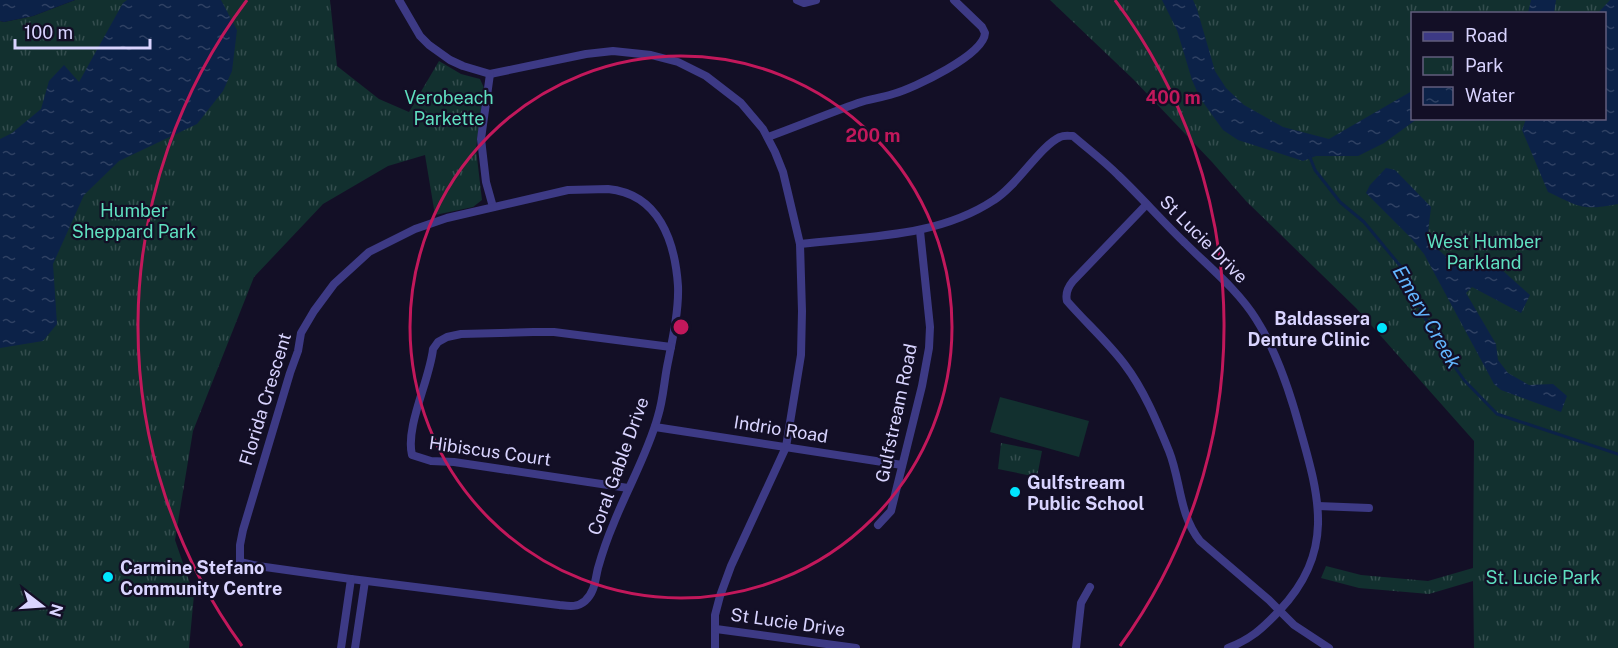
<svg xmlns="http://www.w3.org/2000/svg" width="1618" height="648" font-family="'Public Sans',sans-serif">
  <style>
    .grass { fill: #12302f }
    .park { fill: url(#park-tufts); fill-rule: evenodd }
    .water { fill: url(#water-ripples) }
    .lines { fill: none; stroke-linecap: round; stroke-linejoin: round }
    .stream { stroke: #0c2248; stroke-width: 3 }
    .street { stroke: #3d3a85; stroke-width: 8 }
    .ring { fill: none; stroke: #c2185b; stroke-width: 3 }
    .poi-dot { fill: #00e5ff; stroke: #130f26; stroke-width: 2 }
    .labels { text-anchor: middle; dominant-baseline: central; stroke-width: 4.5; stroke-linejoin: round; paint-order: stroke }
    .park-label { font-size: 18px; fill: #5fe0c0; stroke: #130f26 }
    .street-label { font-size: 18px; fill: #d9d4ff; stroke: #130f26 }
    .poi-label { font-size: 18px; font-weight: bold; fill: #d9d4ff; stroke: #130f26; text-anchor: start }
    .water-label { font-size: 20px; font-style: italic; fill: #62b6ff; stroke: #130f26 }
    .centre { fill: #c2185b; stroke: #130f26; stroke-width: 3 }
    .ring-label { font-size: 18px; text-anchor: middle; font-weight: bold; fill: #c2185b; stroke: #130f26; stroke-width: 4.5; stroke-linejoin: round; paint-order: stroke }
  </style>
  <defs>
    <pattern id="park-tufts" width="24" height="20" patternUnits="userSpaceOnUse" patternTransform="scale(1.5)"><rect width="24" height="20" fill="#12302f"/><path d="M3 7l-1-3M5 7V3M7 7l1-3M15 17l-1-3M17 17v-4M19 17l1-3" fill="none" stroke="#344d4e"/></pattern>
    <pattern id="water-ripples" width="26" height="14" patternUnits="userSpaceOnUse" patternTransform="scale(1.5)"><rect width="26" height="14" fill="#0c2248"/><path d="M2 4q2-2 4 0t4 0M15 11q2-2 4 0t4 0" fill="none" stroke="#2f4163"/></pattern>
  </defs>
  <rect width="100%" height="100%" fill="#130f26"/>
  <polygon class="grass" points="1000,397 1089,421 1079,457 990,432"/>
  <g class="park">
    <polygon points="75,0 330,0 337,66 379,99 409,112 439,61 461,74 480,79 484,88 476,149 482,200 473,207 435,215 425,155 388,166 323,204 254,277 193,431 175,540 194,595 189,648 0,648 0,21 4,22 33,16"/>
    <path d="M1050 0H1618V648H1474L1473 581 1429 594 1359 588 1321 578 1326 566 1361 575 1428 581 1473 568 1474 441 1356 308 1246 201 1212 162 1133 79ZM1412 14H1604V118H1412Z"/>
    <polygon points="1001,443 1042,451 1037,477 998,469"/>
  </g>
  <g class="water">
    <polygon points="0,0 75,0 33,16 4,22 0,21"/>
    <polygon points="127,0 221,0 237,30 232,71 223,91 197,124 119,161 84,195 53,264 57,324 43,341 0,348 0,139 12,133 41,109 49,81 64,65 79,82 123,3"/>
    <polygon points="1162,0 1193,0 1197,9 1215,71 1226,88 1244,105 1283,127 1329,139 1412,91 1412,118 1417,119 1384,143 1358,156 1316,156 1303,161 1238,140 1223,130 1200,98 1192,80 1177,30"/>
    <polygon points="1531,0 1556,0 1554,13 1528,13"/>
    <path d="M1610 0H1618V204C1582 211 1580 207 1548 192L1522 130 1526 119 1604 118V14L1598 13Z"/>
    <polygon points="1386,168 1395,170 1431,207 1428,233 1433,245 1451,261 1461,265 1492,261 1530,295 1521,313 1472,287 1466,293 1496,344 1498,360 1508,373 1529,385 1553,384 1567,396 1561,412 1501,390 1494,384 1424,254 1411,238 1366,193 1370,185"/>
  </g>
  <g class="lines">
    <polyline class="stream" points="1309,155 1315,170 1340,202 1364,222 1402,268 1435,339 1464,380 1497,414 1618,454"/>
    <g class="street">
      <polyline points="399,0 420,36 429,45 450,60 463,66 490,74 586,54 613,51 651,55 678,62 706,76 741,103 763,129 775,152 783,172 800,244 802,311 801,355 786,447 731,566 720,596 715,615 715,648"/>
      <polyline points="797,0 804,3 816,0"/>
      <polyline points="490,74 481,139 486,182 493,207"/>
      <path d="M768 137C798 126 827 114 858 103 869 99 881 98 893 94 914 88 984 55 985 33L982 27 954 0"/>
      <path d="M608 189C659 194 675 241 678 286 679 311 672 342 667 367 664 383 663 400 658 416 648 453 627 489 613 525 607 539 602 554 598 568 595 580 595 592 585 601 577 608 568 606 559 605L351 579 258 566 240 562V545L243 530 290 373 298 351 301 333 314 311 334 284 369 252 415 229 447 218 568 190Z"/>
      <path d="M1146 205 1073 281C1068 287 1065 293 1067 301 1086 323 1108 342 1125 365 1144 390 1157 422 1169 451 1181 481 1179 515 1200 541L1269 600 1294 625 1329 648"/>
      <path d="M800 244C865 236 937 238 994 200 1017 186 1040 146 1060 137 1064 135 1069 136 1073 136 1088 149 1104 161 1118 175 1141 197 1162 221 1185 243 1209 267 1238 290 1256 319 1277 352 1290 392 1300 429 1320 499 1335 552 1279 611 1262 629 1251 639 1228 648"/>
      <polyline points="655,427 902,465"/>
      <path d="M628 488 454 462 431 461 412 455C405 427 430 379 433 349L438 342 447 337 461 334 533 332H554L671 347"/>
      <polyline points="1318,506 1369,508"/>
      <polyline points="878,525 891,511 922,386 929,348 930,327 920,231"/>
      <polyline points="716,629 856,648"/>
      <polyline points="341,648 351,579"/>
      <polyline points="355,648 365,581"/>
      <polyline points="1076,648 1081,603 1090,587"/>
    </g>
  </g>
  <g class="ring">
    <circle cx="681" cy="327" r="271"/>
    <path d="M242 646A543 543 0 0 1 247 0M1115 0A543 543 0 0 1 1120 646"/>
  </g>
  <g class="poi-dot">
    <circle cx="1382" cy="328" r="6"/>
    <circle cx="1015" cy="492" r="6"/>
    <circle cx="108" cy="577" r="6"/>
  </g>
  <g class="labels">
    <g class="park-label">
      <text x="449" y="97">Verobeach<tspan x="449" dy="21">Parkette</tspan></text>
      <text x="134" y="210">Humber<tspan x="134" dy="21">Sheppard Park</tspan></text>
      <text x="1484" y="241">West Humber<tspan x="1484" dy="21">Parkland</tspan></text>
      <text x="1543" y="577">St. Lucie Park</text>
    </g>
    <g class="street-label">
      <text transform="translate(1204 239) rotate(45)">St Lucie Drive</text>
      <text transform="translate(265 399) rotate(-73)">Florida Crescent</text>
      <text transform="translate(896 413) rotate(-78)">Gulfstream Road</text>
      <text transform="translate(781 429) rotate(9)">Indrio Road</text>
      <text transform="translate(490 451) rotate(8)">Hibiscus Court</text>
      <text transform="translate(618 466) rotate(-70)">Coral Gable Drive</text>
      <text transform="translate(788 622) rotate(8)">St Lucie Drive</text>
    </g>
    <g class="poi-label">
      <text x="1370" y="318" text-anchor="end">Baldassera<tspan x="1370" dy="21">Denture Clinic</tspan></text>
      <text x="1027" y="482">Gulfstream<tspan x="1027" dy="21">Public School</tspan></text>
      <text x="120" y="567">Carmine Stefano<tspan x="120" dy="21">Community Centre</tspan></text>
    </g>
    <g class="water-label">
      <text transform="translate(1427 317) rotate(60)">Emery Creek</text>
    </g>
  </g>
  <circle cx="681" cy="327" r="9" class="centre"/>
  <g class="ring-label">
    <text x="1173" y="104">400 m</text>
    <text x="873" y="142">200 m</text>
  </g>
  <rect x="1411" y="12" width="195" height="108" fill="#130f26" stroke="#625e7d" stroke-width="1.5"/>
  <rect x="1423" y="32" width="30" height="9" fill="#3d3a85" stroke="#625e7d" stroke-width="1.5"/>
  <text x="1465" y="42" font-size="18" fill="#d9d4ff">Road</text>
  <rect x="1423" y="57" width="30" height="18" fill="url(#park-tufts)" stroke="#625e7d" stroke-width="1.5"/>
  <text x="1465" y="72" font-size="18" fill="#d9d4ff">Park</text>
  <rect x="1423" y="87" width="30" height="18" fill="url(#water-ripples)" stroke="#625e7d" stroke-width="1.5"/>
  <text x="1465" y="102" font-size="18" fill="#d9d4ff">Water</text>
  <g transform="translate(42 606) rotate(107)" stroke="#130f26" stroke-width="4.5" paint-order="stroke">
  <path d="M0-4.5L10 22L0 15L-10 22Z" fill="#d9d4ff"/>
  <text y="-9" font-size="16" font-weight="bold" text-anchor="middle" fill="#d9d4ff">N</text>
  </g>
  <path d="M15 39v9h135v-9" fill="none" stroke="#d9d4ff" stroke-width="3"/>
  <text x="24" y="39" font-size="18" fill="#d9d4ff" stroke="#130f26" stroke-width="4.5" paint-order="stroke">100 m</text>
</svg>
